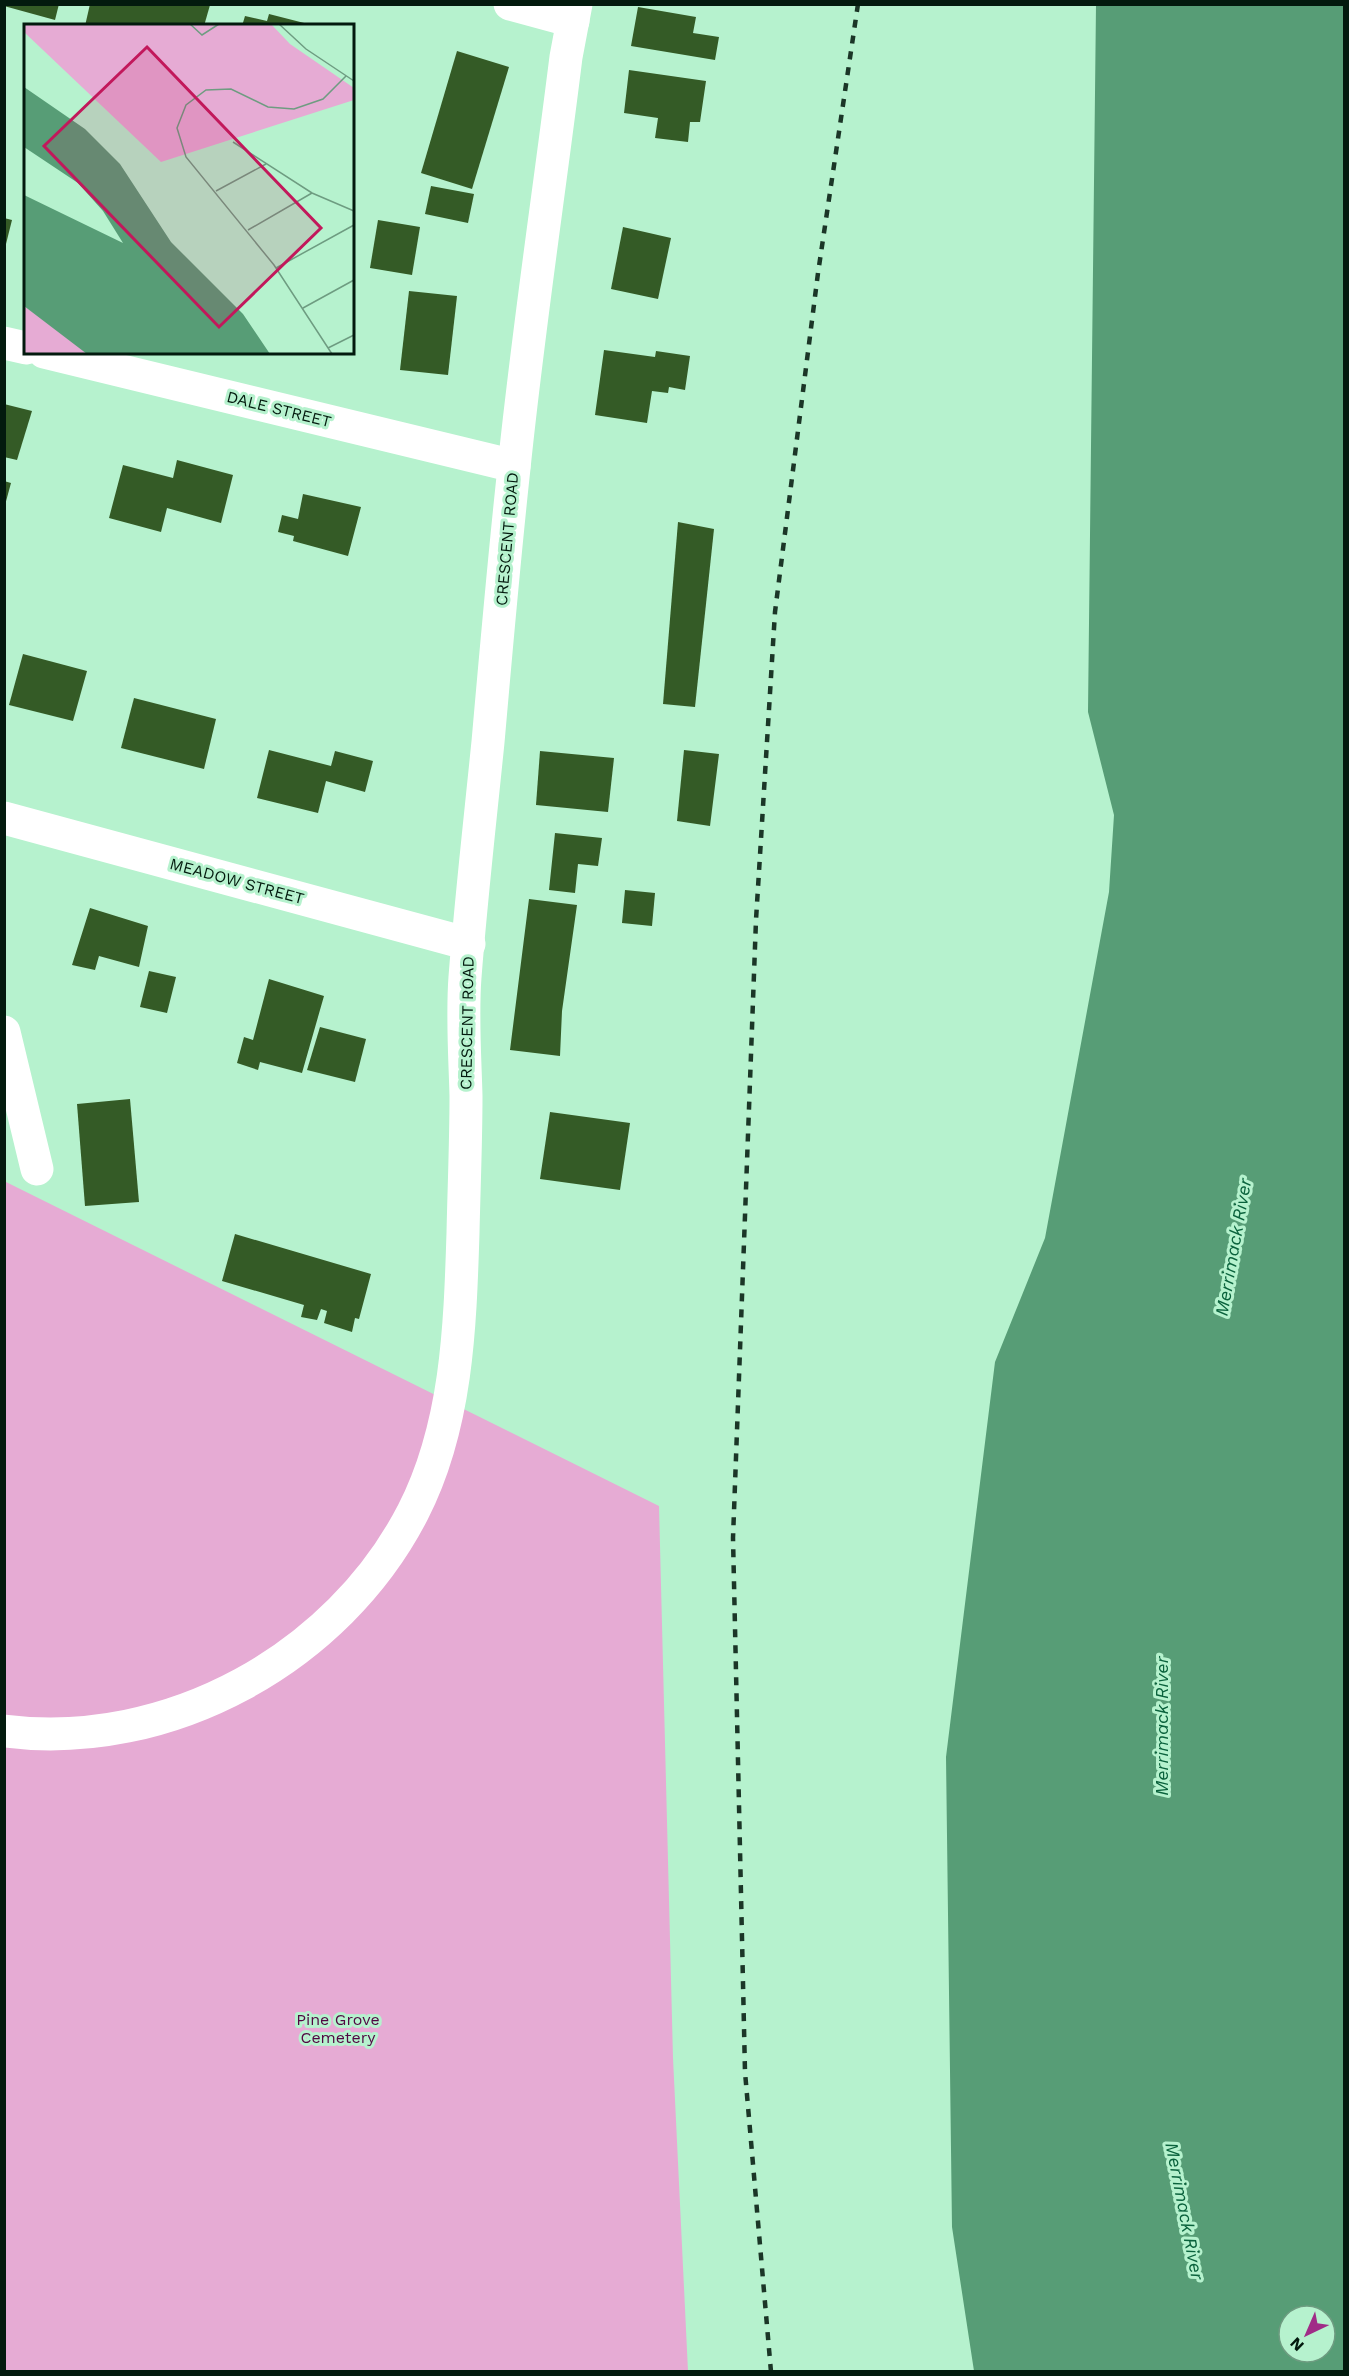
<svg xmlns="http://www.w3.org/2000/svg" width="1349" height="2376" font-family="'Work Sans',sans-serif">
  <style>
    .green { fill: #e6abd4 }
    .water { fill: #579d76; fill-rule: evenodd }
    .building { fill: #345b26 }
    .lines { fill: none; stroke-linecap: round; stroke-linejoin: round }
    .street { stroke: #fff; stroke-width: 33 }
    .rail { stroke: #1b3627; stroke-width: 4.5; stroke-dasharray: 8 8; stroke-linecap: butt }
    .labels { text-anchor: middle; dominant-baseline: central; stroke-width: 6; stroke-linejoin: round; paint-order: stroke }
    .street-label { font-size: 16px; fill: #031a0e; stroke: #b6f2ce }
    .park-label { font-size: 16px; fill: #510642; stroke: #b6f2ce }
    .water-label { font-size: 18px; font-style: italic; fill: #0a623c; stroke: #b6f2ce }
    .inset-road { fill: none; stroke: #6e9c81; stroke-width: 1.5 }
    .view { fill: #c2185b; fill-opacity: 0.15; stroke: #c2185b; stroke-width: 3 }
    .inset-edge { fill: none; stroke: #031a0e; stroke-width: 3 }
  </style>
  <rect width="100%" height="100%" fill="#b6f2ce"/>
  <polygon class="green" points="4,1181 659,1506 673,2058 688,2371 5,2371"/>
  <path class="water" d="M1096 5H1344V2371H974L952 2227 946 1757 995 1362 1045 1238 1109 892 1114 815 1088 712ZM1289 2316H1325V2352H1289Z"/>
  <g class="building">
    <polygon points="4,4 59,4 55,20 4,6"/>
    <polygon points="90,4 208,4 210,5 204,26 85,26"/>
    <polygon points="638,7 696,17 693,33 719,37 715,60 631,46"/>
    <polygon points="269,14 312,25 311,26 242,26 245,16 267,21"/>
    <polygon points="457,51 509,67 472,189 421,173"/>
    <polygon points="629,70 706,81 700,122 690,122 688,142 655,138 658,118 624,113"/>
    <polygon points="431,186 474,194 468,223 425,214"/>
    <polygon points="4,218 12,220 5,248 4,248"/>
    <polygon points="378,220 420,227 412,275 370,268"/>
    <polygon points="623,227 671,238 658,299 611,289"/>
    <polygon points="409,291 457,296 448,375 400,370"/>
    <polygon points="604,350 655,357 656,351 690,356 685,390 669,387 668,393 652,391 647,423 595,415"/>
    <polygon points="4,404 32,411 17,460 4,457"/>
    <polygon points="177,460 233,475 221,523 167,508 161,532 109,518 123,465 173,478"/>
    <polygon points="4,481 11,483 5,505 4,505"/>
    <polygon points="303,494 361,507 348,556 293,541 294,536 278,532 282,515 298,519"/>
    <polygon points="678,522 714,529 695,707 663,704"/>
    <polygon points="23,654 87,671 73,721 9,705"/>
    <polygon points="134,698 216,719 204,769 121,748"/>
    <polygon points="269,750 331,766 335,751 373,761 365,792 326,781 318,813 257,798"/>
    <polygon points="684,750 719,754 710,826 677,821"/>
    <polygon points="540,751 614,758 608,812 536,805"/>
    <polygon points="555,833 602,838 598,866 578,864 575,893 549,890"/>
    <polygon points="625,890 655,893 652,926 622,923"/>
    <polygon points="529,899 577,905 562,1011 560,1056 510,1050"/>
    <polygon points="90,908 148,926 139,967 99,956 95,970 72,965"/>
    <polygon points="149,971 176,977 167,1013 140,1007"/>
    <polygon points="269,979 324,996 302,1073 260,1062 258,1070 237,1063 244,1037 253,1040"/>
    <polygon points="320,1027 366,1039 355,1082 307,1070"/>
    <polygon points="130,1099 139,1202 85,1206 77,1104"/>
    <polygon points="550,1112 630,1123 620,1190 540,1179"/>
    <polygon points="235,1234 371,1274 359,1319 355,1318 352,1332 324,1323 327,1311 321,1309 317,1320 301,1317 304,1305 222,1281"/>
  </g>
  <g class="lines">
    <g class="street">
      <polyline points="510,4 573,21"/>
      <polyline points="4,343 26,348"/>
      <polyline points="44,352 514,466"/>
      <polyline points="4,818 469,944"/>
      <polyline points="4,1032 37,1169"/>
      <path d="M4 1731C169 1752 338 1658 413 1512 457 1426 460 1328 463 1233 464 1187 466 1141 466 1096 465 1057 462 1016 465 977 471 899 480 821 488 742 496 651 504 559 514 468 528 331 549 194 566 57L576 4"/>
    </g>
    <polyline class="rail" points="771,2372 745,2072 733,1538 756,920 775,612 818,273 858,4"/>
  </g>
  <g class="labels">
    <g class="street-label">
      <text transform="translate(279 409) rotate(14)">DALE STREET</text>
      <text transform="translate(507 539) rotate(-85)">CRESCENT ROAD</text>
      <text transform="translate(237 881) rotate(15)">MEADOW STREET</text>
      <text transform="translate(467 1023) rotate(-89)">CRESCENT ROAD</text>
    </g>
    <g class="park-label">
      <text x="338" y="2019">Pine Grove<tspan x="338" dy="18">Cemetery</tspan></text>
    </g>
    <g class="water-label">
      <text transform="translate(1233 1247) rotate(-80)">Merrimack River</text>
      <text transform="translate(1161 1726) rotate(-90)">Merrimack River</text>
      <text transform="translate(1185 2211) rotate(79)">Merrimack River</text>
    </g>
  </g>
  <g transform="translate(24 24)">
    <rect width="330" height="330" fill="#b6f2ce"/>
    <path d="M0 0H247L266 20 330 64V76L137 138 0 8ZM0 282 44 313 63 330H0Z" fill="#e6abd4"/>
    <path d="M0 63 61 105 96 140 147 218 219 290 246 330H63L0 282V171L99 219 79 187 54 159 0 123Z" fill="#579d76"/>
    <path class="inset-road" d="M166 0 178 11 195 0M255 0 282 25 330 57M209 118 288 169 330 187M192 167 242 140M224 206 288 169M252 244 330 201M279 284 330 256M304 324 330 311M308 330 250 241 162 133 153 104 162 81 182 66 207 65 244 83 270 85 299 75 322 52"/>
    <path class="view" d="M123 23 297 204 195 303 20 122Z"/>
    <rect width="330" height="330" class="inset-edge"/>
  </g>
  <rect width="1349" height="2376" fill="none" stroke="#031a0e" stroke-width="12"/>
  <g transform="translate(1307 2334) rotate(224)"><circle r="28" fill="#b6f2ce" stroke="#6e9c81" stroke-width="1.5"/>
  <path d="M0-4.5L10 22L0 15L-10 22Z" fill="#a02c87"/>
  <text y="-9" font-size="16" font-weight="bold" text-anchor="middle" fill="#031a0e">N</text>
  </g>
</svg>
